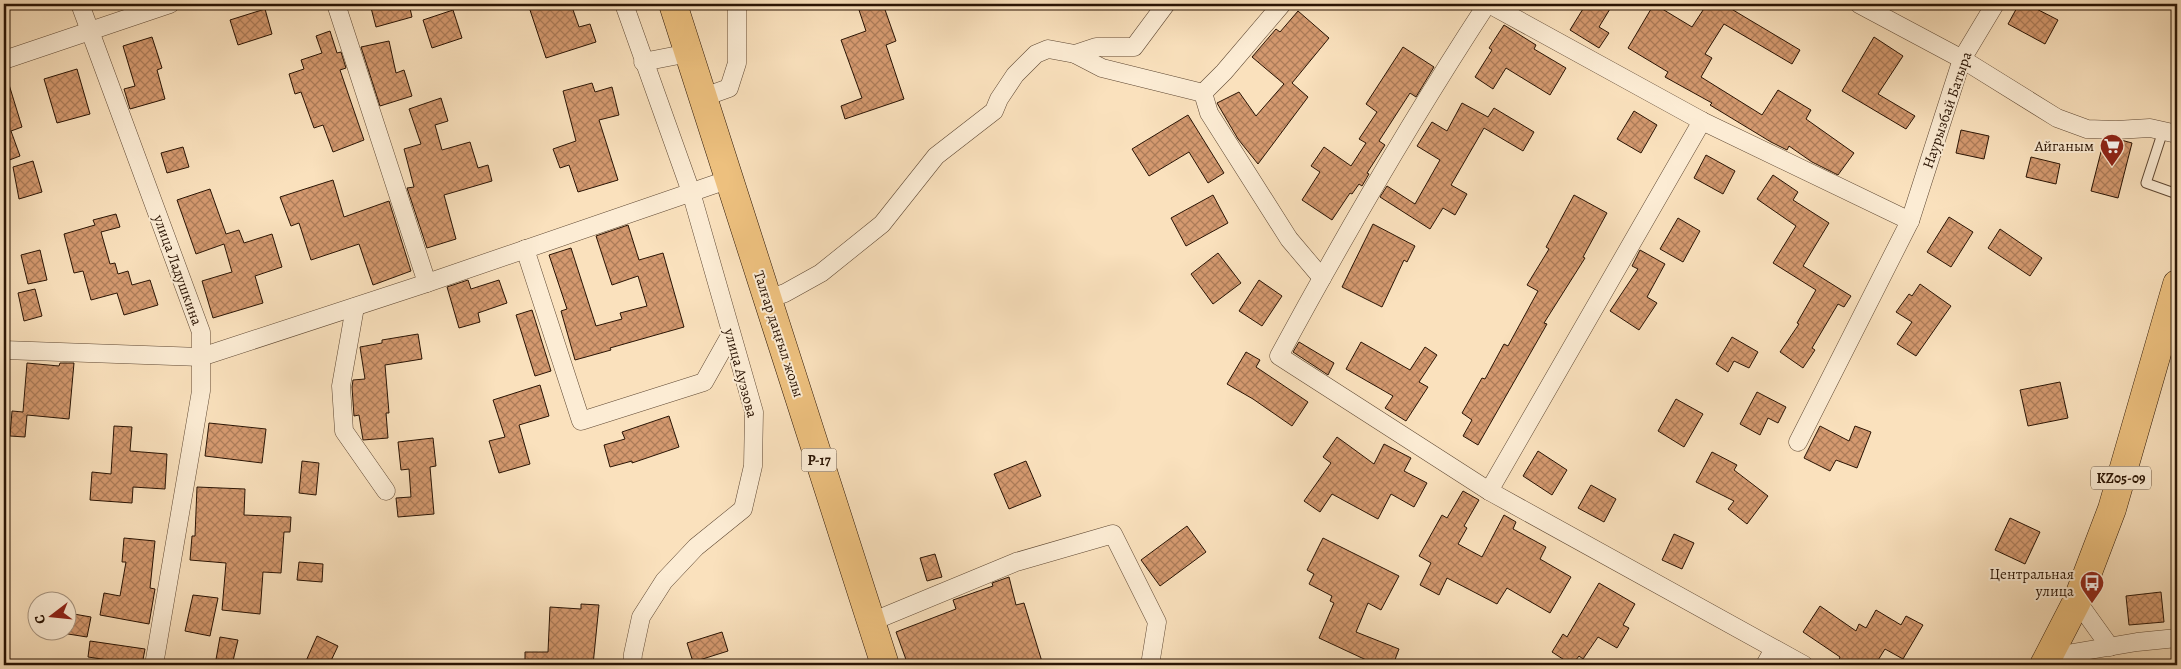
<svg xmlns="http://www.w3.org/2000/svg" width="2181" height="669" font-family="Alegreya,serif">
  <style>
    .building { fill: url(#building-cross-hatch); stroke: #2a1404 }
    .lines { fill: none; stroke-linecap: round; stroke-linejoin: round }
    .service-casing { stroke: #5e4732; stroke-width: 11 }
    .minor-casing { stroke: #5e4732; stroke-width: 19 }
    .primary-casing { stroke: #2a1404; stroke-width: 29 }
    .service { stroke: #fcecd4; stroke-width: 9 }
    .minor { stroke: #fcecd4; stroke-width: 18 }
    .primary { stroke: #edc07e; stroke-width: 28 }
    .labels { text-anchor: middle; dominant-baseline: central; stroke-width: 4; stroke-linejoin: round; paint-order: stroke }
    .shield { fill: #fcecd4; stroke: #695542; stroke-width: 1 }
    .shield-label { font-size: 14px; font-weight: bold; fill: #2a1404 }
    .street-label { font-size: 15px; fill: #2a1404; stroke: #fcecd4 }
    .poi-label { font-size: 15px; fill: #2a1404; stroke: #fcecd4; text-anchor: end }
  </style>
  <defs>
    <pattern id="building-cross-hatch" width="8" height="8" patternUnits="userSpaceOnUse" patternTransform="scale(1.25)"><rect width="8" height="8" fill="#d4996f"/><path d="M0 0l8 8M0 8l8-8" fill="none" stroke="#ac7c59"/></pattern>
  </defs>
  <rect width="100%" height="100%" fill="#fae1bd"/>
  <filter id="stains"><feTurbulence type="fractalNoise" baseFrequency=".004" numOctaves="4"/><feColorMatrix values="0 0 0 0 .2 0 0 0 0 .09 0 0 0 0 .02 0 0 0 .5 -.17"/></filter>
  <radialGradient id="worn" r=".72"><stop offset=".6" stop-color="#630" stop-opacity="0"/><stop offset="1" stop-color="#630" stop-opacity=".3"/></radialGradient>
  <g class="building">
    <polygon points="370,4 409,4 412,17 376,27"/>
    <polygon points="528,4 571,4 579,27 590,24 596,42 546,58"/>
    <polygon points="857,4 883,4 896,41 886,45 904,99 845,119 841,106 862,98 841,40 866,31"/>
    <polygon points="1586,4 1613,4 1599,27 1609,33 1599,48 1570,30"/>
    <polygon points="1654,4 1692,27 1707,4 1723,4 1800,50 1792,64 1724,24 1705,54 1712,58 1701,77 1762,115 1778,90 1811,110 1806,119 1854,153 1838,175 1812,162 1789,146 1787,150 1771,142 1710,105 1712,103 1665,77 1668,72 1628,48"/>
    <polygon points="2019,4 2027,4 2058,20 2045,44 2008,24"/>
    <polygon points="265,9 272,34 238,45 230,20"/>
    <polygon points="453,10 462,38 432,48 423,20"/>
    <polygon points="1298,11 1329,38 1292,83 1308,97 1258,164 1238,139 1217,103 1239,92 1256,116 1284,84 1252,57 1276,29 1280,32"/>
    <polygon points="1504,25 1536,45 1534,49 1566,68 1550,95 1506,68 1493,89 1475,77 1492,50 1489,48"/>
    <polygon points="330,31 337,53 341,52 346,68 340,70 364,140 333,152 323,125 314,128 301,92 295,94 289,74 304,69 301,60 322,53 316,36"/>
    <polygon points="152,37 162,68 157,70 165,99 130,109 124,89 135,86 123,46"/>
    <polygon points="1874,37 1903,56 1878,94 1915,116 1906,129 1842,91"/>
    <polygon points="389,41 396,73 404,70 412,96 380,106 361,47"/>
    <polygon points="1403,47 1434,67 1416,97 1410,93 1379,141 1385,145 1367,173 1369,174 1362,186 1359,184 1352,194 1350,193 1332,220 1302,200 1320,172 1311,166 1324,147 1351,166 1366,143 1359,139 1377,112 1366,104"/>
    <polygon points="77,69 90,114 57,123 44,79"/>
    <polygon points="4,78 7,78 22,127 11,131 20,156 4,162"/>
    <polygon points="592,83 595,92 612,87 619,115 599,120 618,180 578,192 569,165 560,168 553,149 576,141 563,91"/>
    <polygon points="441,98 448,121 435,125 442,150 470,142 478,168 488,165 492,181 444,195 456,239 427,248 407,188 414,187 404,149 421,144 409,109"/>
    <polygon points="1462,103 1488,117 1494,108 1534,132 1523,151 1484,128 1451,185 1467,194 1455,215 1443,208 1430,229 1380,197 1387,186 1415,204 1440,160 1417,146 1432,122 1447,131"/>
    <polygon points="1634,111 1657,125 1641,153 1617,139"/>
    <polygon points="1188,115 1224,173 1208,183 1189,152 1149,176 1132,149"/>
    <polygon points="1961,130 1989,136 1984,159 1956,153"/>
    <polygon points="2104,140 2121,140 2132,143 2118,198 2091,191"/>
    <polygon points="183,147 189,167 167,173 161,153"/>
    <polygon points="1706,155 1735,171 1723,194 1694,178"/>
    <polygon points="2031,157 2060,164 2056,184 2026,177"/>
    <polygon points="33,161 42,192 19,199 13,167"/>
    <polygon points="1773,175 1798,192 1793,200 1829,223 1803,266 1851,296 1844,307 1838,304 1812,348 1815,350 1803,368 1780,352 1799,324 1797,323 1816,290 1773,263 1796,226 1757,199"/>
    <polygon points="333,180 344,217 389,201 411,271 373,285 359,244 311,260 299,223 291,226 280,197"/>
    <polygon points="210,189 226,234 239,230 244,243 272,234 282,267 255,276 263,303 213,318 202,281 232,272 224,244 196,254 177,200"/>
    <polygon points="1213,195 1228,223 1186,246 1171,218"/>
    <polygon points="1574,195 1607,213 1583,257 1585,258 1544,323 1547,324 1478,445 1463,436 1472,420 1462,413 1482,378 1485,379 1504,344 1508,346 1538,291 1527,285 1549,249 1546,247"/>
    <polygon points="116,214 120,227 101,232 110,264 115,263 118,274 128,271 132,285 150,280 158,305 124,315 117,293 91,300 83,271 74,273 64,234 95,225 93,220"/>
    <polygon points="1949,217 1973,232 1951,267 1927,252"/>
    <polygon points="1678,218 1700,231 1683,262 1660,249"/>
    <polygon points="1373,224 1415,246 1407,262 1404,260 1382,307 1342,287"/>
    <polygon points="628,225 639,260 663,253 684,327 610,348 611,350 575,360 561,311 567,309 549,255 571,248 596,326 622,319 620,313 647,306 638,276 612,285 596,236"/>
    <polygon points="2000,229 2042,258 2030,276 1988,248"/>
    <polygon points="40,250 47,280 28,284 21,255"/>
    <polygon points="1640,250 1665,264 1647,297 1657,303 1639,330 1610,311 1638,269 1632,266"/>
    <polygon points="1218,253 1241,283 1213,304 1191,274"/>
    <polygon points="468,280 471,289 499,280 507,303 478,313 480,322 459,328 447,287"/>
    <polygon points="1259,280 1282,296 1262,326 1239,311"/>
    <polygon points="1920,284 1951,306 1916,356 1897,344 1912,322 1896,312 1909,294 1912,296"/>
    <polygon points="35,289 42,316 24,321 18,293"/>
    <polygon points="532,310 551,371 535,376 516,315"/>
    <polygon points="418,334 422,359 385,365 389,413 386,413 388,438 363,440 359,415 354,416 352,387 353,380 365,379 360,347 382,343 382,340"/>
    <polygon points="1732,337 1758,352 1749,368 1734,361 1728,372 1716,364"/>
    <polygon points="1299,342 1334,363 1328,375 1293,352"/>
    <polygon points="1361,342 1410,370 1425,347 1437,355 1419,382 1428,387 1406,421 1385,408 1393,396 1346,369"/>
    <polygon points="1246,352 1260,360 1256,367 1308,402 1292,426 1253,399 1227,384"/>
    <polygon points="27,363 59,366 60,363 74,363 69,419 27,415 25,437 10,436 12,411 23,412"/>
    <polygon points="2060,382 2068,418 2028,426 2020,390"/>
    <polygon points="540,385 549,416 519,425 530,464 499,473 489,441 505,437 493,400"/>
    <polygon points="1757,392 1786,407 1778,423 1768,418 1760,435 1740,424"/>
    <polygon points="1676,399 1703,414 1684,447 1658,431"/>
    <polygon points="669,416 679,447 632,463 632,461 610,467 604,445 625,439 622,432"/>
    <polygon points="209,423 266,429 262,463 205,456"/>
    <polygon points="114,426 132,427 130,451 167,454 165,489 133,487 132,503 90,500 92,472 111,474"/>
    <polygon points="1820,426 1849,441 1855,426 1871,432 1857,468 1836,460 1830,471 1804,458"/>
    <polygon points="1337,437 1374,464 1384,444 1411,458 1404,471 1427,483 1414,507 1391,494 1378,519 1332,494 1320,512 1304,501 1331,463 1323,457"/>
    <polygon points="433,438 436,466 430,467 434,514 398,517 396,498 411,497 409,469 401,470 398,442"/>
    <polygon points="1538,451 1567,470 1552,495 1523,476"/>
    <polygon points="1712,452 1737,465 1734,470 1768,496 1747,524 1728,509 1734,501 1696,482"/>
    <polygon points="302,461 319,463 316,495 299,493"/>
    <polygon points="1026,461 1041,496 1009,509 994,474"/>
    <polygon points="1591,485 1616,499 1604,522 1578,508"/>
    <polygon points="197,487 245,489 244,515 291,517 290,532 284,532 281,573 263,572 260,614 222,610 226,563 190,560 192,536 195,536"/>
    <polygon points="1463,491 1479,500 1464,526 1467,528 1458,544 1482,557 1504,515 1516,522 1513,529 1546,547 1540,559 1571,577 1550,613 1507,588 1497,604 1447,578 1439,595 1420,585 1431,563 1419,556 1442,515 1447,518"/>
    <polygon points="2010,518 2040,532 2025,564 1995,550"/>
    <polygon points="1187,526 1206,552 1160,586 1141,560"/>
    <polygon points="1674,534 1694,543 1682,569 1662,560"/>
    <polygon points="124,538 155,541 150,588 155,589 149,624 100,615 104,593 120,596 126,562 122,562"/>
    <polygon points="1323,538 1399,576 1381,610 1368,603 1356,632 1399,649 1393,665 1377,665 1319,638 1334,603 1330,601 1332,596 1309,584 1314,574 1307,570"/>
    <polygon points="935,554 942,577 927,581 920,558"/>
    <polygon points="299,562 323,564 322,582 297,580"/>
    <polygon points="1009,577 1016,605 1024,603 1043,665 908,665 896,632 956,609 953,600 993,586 992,583"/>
    <polygon points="1599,583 1635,604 1623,625 1629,628 1617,648 1598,637 1583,659 1579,656 1572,665 1552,652 1563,634 1567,637"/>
    <polygon points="2161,592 2164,622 2129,625 2126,596"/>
    <polygon points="193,595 218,598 210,636 185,631"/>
    <polygon points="581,604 599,605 593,665 525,665 525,652 548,652 550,607 581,609"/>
    <polygon points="1820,606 1856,631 1859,624 1866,628 1876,610 1901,625 1906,616 1923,625 1903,659 1885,649 1875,665 1848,665 1839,660 1840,657 1803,632"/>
    <polygon points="68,613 91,617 87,637 68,634"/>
    <polygon points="722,632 728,651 693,662 687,643"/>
    <polygon points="317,636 338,646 329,665 315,665 306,661"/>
    <polygon points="220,637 238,640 232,665 215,665"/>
    <polygon points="90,641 145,649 142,665 88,657"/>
  </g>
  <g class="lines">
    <defs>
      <polyline id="service" points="2163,131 2146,183 2177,194"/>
      <g id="minor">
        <polyline points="80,4 201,332 201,391 154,665"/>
        <polyline points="336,4 427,283"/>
        <polyline points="624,4 691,192 754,412 753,466 743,509 696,547 664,581 641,617 633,654 632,665"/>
        <polyline points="1282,4 1224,72 1203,93 1209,113 1289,239 1322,278"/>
        <path d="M1487 4C1413 117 1344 236 1279 356L1489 491 1804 665"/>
        <polyline points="1489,4 1702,121 1910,221"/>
        <polyline points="1859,4 1962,59 2057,118 2087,129 2116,130 2150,128 2177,134"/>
        <polyline points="1075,54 1096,47 1134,47 1166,4"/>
        <polyline points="4,60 170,4"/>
        <polyline points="643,62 689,53"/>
        <polyline points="704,97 729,88 737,63 737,4"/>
        <polyline points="525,249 581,421 704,382 731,334"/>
        <polyline points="768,299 785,293 821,273 882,224 936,156 994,111 999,99 1015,75 1036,54 1048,49 1075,54 1102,68 1203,93"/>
        <polyline points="355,307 341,386 344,431 386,491"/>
        <polyline points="4,350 201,357 427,283 730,179"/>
        <polyline points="1798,442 1910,221 1962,59 1995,4"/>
        <polyline points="1489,491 1702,121"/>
        <polyline points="2077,601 2110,647"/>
        <polyline points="871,622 1016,562 1113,534 1157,622 1150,665"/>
        <polyline points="2049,657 2137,642 2177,638"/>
        <polyline points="1765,665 1774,649"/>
      </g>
      <g id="primary">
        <polyline points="673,4 885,665"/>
        <polyline points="2044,665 2077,601 2112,509 2177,284"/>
      </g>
    </defs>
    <use href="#service" class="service-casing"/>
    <use href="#minor" class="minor-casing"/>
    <use href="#primary" class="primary-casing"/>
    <use href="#service" class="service"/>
    <use href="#minor" class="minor"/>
    <use href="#primary" class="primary"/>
  </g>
  <defs>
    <symbol id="supermarket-pin" viewBox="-11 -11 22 30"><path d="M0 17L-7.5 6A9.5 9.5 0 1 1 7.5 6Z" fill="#8f2418" stroke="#fcecd4"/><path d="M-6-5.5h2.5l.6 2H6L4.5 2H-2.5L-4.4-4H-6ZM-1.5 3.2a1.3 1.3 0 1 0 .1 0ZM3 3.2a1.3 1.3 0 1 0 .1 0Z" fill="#fff"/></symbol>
    <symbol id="bus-pin" viewBox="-11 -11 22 30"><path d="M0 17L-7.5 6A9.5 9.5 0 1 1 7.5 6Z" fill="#8f2418" stroke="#fcecd4"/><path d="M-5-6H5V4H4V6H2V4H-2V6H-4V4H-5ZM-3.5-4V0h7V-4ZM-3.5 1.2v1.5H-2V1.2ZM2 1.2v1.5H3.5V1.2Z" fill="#fff"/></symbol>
  </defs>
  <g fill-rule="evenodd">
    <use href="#supermarket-pin" x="2098" y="132" width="28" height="38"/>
    <use href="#bus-pin" x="2078" y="569" width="28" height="38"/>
  </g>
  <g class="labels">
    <g class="shield">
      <rect x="801.5" y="448.5" width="35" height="23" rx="4"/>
      <rect x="2091" y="466.5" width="60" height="23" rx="4"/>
    </g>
    <g class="shield-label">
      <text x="819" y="460">P-17</text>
      <text x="2121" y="478">KZ05-09</text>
    </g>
    <g class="street-label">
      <text transform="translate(1947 110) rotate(-71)">Наурызбай Батыра</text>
      <text transform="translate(178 270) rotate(70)">улица Ладушкина</text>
      <text transform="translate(779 334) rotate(72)">Талғар даңғыл жолы</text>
      <text transform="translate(741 373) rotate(75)">улица Ауэзова</text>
    </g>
    <g class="poi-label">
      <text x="2094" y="146">Айганым</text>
      <text x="2074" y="574">Центральная<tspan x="2074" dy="17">улица</tspan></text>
    </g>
  </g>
  <rect width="2181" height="669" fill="none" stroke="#fae1bd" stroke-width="20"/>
  <rect x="5" y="5" width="2171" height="659" fill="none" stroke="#2a1404" stroke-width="2.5"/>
  <rect x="10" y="10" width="2161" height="649" fill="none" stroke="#2a1404"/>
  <g transform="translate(52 616) rotate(254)"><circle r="24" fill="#fcecd4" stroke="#a89681"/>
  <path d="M0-4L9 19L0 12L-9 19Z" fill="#8f2418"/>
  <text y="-8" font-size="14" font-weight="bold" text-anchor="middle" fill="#2a1404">С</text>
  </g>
  <rect width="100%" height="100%" filter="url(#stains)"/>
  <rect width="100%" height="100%" fill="url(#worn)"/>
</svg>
